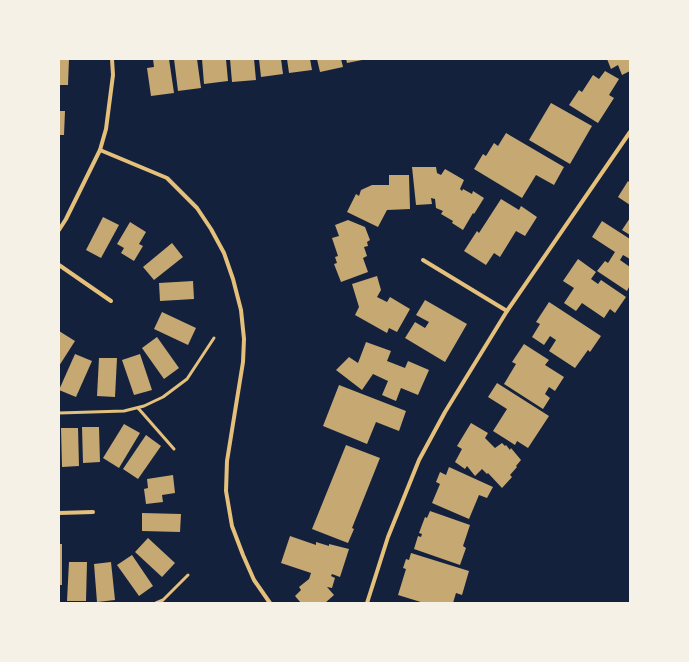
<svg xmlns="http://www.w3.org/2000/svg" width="689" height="662" font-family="Inter,sans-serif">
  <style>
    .building { fill: #c6a872 }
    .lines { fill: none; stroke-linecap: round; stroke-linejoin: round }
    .service { stroke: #e5c07b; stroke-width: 3 }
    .minor { stroke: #e5c07b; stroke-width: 4 }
  </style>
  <rect width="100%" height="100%" fill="#14213d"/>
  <g class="building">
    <polygon points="59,59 69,59 68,85 59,85"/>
    <polygon points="153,59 169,59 174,93 151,96 147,68 154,67"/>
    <polygon points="174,59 197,59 201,88 178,91"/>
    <polygon points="202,59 226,59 228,81 204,84"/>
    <polygon points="230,59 254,59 256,80 232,82"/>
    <polygon points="259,59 281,59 283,74 261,77"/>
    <polygon points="287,59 310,59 312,70 289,73"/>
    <polygon points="317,59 341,59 343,67 320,72"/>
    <polygon points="346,59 362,59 362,60 347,63"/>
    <polygon points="607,59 630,59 630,71 622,75 618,65 611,69"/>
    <polygon points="605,71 619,79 609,95 614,98 598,123 569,105 579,90 582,92 593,75 599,79"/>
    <polygon points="551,103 592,126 570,164 529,140"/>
    <polygon points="59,111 65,111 64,135 59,135"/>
    <polygon points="506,133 564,167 554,185 536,175 522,198 474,169 483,154 486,156 494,143 498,146"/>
    <polygon points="412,167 436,167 437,173 441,175 445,169 464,180 460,189 462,191 463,189 472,194 473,191 484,198 474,214 473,213 463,230 452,223 453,221 441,214 443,211 436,208 435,199 431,198 432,204 416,205"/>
    <polygon points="389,175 409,175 410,209 387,210 378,227 347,212 356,194 359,196 361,190 372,185 389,185"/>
    <polygon points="628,181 630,183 630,205 618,197"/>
    <polygon points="501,199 519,210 521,206 537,217 525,236 516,231 500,257 494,253 486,265 464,251 477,231 479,233"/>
    <polygon points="103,217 119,225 101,258 86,250"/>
    <polygon points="630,218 630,235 622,230"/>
    <polygon points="348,220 365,227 370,240 367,242 368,246 364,247 367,256 363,258 368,272 341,282 334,264 337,263 335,257 338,256 332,238 339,236 335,225"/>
    <polygon points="602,221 630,239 630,259 623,255 620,260 630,267 630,285 627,291 597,271 605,261 608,263 615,252 592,237"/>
    <polygon points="130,222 146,232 139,244 143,246 134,261 121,253 124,248 117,244"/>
    <polygon points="172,243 183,257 154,280 143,267"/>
    <polygon points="578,259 596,272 591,279 598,284 601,280 626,297 615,313 610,309 604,318 582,303 576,311 564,303 574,288 563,281"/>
    <polygon points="377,276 381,290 377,297 387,302 390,297 410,309 397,332 389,328 387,333 355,315 359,307 352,284"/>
    <polygon points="193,281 194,299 160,301 159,283"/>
    <polygon points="425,300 467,324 445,362 405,338 415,322 425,328 429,322 416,315"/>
    <polygon points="549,302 601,336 590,352 588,350 575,368 549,351 556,340 550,336 544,345 532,337 540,324 536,322"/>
    <polygon points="162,312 196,328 188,345 154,329"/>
    <polygon points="59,331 75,341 59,366"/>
    <polygon points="157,337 179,368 164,379 142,348"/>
    <polygon points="366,342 391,351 387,361 405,368 408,361 429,370 418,395 401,388 396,401 382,395 388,381 373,374 362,390 336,370 349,357 358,363"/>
    <polygon points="524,344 549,360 545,365 564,377 555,391 549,387 545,394 550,398 543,409 504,384 516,364 512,362"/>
    <polygon points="75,354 92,361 76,397 59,390"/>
    <polygon points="140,354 152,390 134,395 122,360"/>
    <polygon points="99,358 117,358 115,397 97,396"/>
    <polygon points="497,383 549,416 528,448 517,441 515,445 493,431 507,409 488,397"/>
    <polygon points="339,385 406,411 399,431 376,422 367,444 323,426"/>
    <polygon points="471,423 488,433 485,438 495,448 502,443 505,446 506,445 510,450 511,448 521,460 516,466 517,467 510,475 512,477 502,488 488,473 487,474 482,469 475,476 467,466 465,469 455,462 462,449 457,446"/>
    <polygon points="124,424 140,433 119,468 103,458"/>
    <polygon points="82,427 99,427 100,462 83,463"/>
    <polygon points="61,428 78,428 79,466 62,467"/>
    <polygon points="146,435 161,446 138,479 123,469"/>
    <polygon points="346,445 380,458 352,528 354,529 348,543 312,529"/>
    <polygon points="449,467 493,487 487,498 479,495 469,519 432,503 440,484 436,482 440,472 446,475"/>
    <polygon points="173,475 175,493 162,495 163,502 146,504 144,489 148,488 147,479"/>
    <polygon points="430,511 470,525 463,546 466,548 460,565 414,549 418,536 421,537 422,534 419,533 425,517 427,518"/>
    <polygon points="142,513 181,514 180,532 142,531"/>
    <polygon points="290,536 316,545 316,542 329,546 329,544 349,549 340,577 332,574 331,576 335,578 332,588 327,587 334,595 325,603 301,603 295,596 301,590 299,587 309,579 311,573 281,563"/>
    <polygon points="148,538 175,563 162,577 135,552"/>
    <rect x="59" y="544" width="3" height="41"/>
    <polygon points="411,553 469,571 462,595 456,593 453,603 424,603 398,595 406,569 403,568 406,559 409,560"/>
    <polygon points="132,555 153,586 139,596 117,565"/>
    <polygon points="69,562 87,562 86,601 67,601"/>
    <polygon points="111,562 115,600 97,602 94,564"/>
  </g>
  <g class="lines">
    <g class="service">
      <polyline points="138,408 174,449"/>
      <polyline points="59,413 124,411 144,406 163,397 187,379 214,338"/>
      <polyline points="156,603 163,600 188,575"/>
    </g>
    <g class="minor">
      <polyline points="100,150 167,178 197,208 211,229 224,253 233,279 241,310 244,339 243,362 227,461 226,491 232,526 243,555 254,580 270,603"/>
      <polyline points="59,230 66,219 100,150 106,129 113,75 112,59"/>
      <polyline points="423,260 507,311"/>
      <polyline points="59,265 111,301"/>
      <polyline points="59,513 93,512"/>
      <polyline points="367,603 388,537 419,460 445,412 507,311 630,132"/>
    </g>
  </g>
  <rect width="689" height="662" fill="none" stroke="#f6f1e7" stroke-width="120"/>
</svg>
